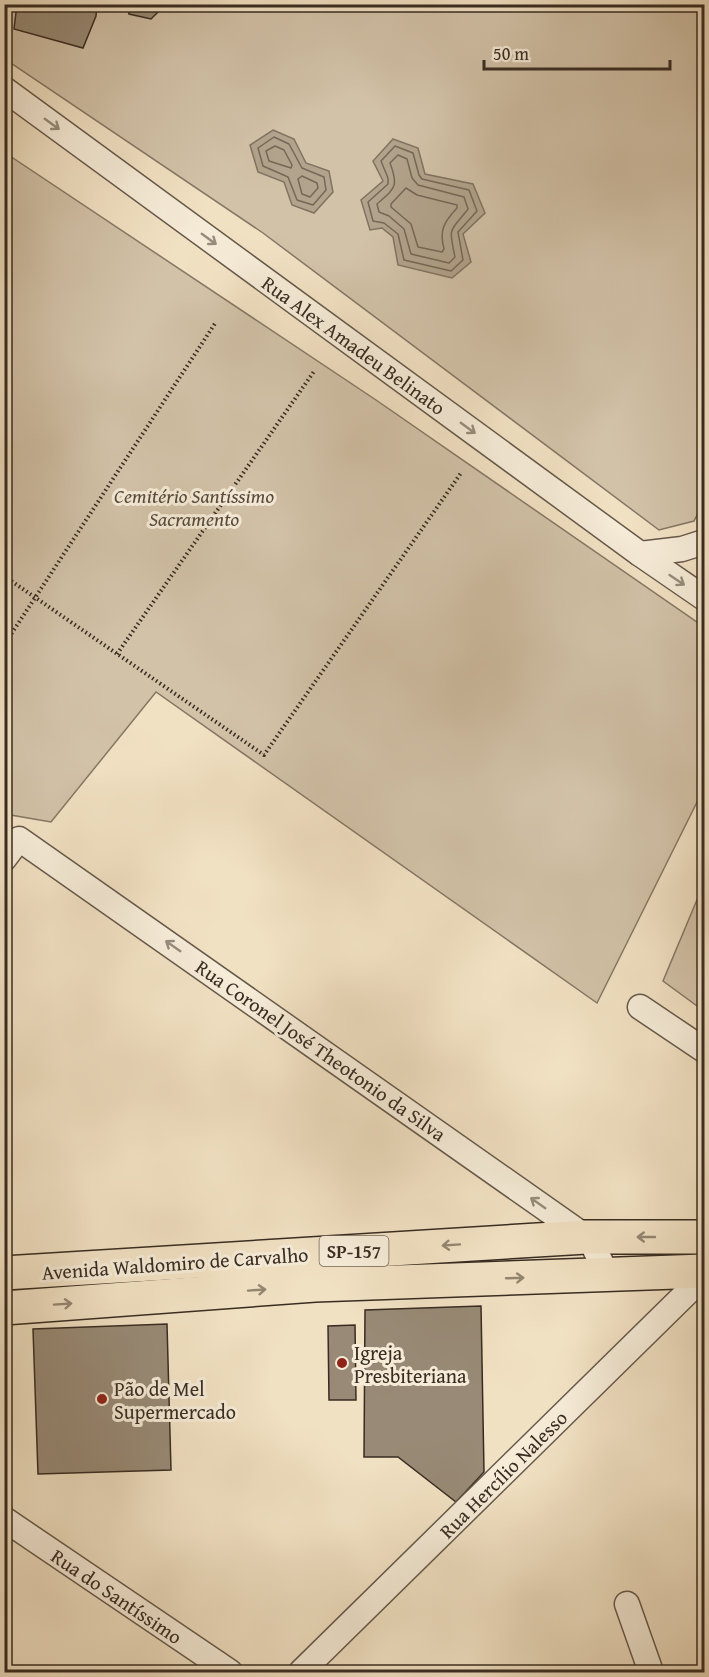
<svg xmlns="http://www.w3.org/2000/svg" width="709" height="1677" font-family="'Gentium Book Plus',serif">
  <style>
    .green { fill: #d2c2a8; stroke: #857765; stroke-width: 1.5 }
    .water { fill: #b2a38c; stroke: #817362; stroke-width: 1.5 }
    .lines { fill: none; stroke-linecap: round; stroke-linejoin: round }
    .shore { stroke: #756857; stroke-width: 1.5 }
    .building { fill: #988a76; stroke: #382c22; stroke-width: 1.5 }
    .street-casing { stroke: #66594a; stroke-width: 27 }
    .primary-casing { stroke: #382c22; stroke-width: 36 }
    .path { stroke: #382c22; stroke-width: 4; stroke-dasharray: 1.5 3; stroke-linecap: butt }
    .street { stroke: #f6ecd8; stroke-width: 24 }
    .primary { stroke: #f1e1c3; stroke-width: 33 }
    .oneway { stroke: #978c7d }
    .oneway2 { stroke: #948672 }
    .poi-dot { fill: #8f2418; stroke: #f6ecd8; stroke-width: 2 }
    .labels { text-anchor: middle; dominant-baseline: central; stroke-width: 6; stroke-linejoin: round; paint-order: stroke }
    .shield { fill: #f6ecd8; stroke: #716659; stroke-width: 1.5 }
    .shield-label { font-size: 18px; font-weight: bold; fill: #382c22 }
    .street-label { font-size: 20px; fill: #382c22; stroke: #f6ecd8 }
    .park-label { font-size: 20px; font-style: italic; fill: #574a3d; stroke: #f6ecd8 }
    .poi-label { font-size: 20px; fill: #382c22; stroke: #f6ecd8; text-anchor: start }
  </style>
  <rect width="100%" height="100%" fill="#f1e1c3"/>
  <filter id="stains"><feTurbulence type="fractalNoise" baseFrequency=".00333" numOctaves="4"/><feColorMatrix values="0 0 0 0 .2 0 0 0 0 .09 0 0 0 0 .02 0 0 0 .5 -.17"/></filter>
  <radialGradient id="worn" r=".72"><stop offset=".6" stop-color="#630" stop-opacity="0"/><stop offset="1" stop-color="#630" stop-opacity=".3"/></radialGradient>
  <g class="green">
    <polygon points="4,5 704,5 704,501 694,521 659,530 263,233 5,59"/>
    <polygon points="4,152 376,400 704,627 704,788 597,1003 156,692 51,822 5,814"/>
    <polygon points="704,883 704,1011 663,981"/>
  </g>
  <g class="water">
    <polygon points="273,130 294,139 306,163 329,171 333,192 314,213 292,205 284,182 258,172 250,145"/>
    <polygon points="393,139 418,148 425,174 473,184 485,213 463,234 471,262 452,278 398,265 393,237 382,228 370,230 361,200 383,181 373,161"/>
  </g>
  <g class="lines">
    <g class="shore">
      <polygon points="274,137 289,144 302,168 324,177 326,190 313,205 297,200 288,177 263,166 258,148"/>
      <polygon points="275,146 284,150 292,165 291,168 269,161 266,151"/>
      <polygon points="395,146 413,153 419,175 422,179 469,190 477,211 458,232 463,260 451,271 404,260 398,234 384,223 373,221 368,202 388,184 388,178 381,161"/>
      <path d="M398 155 407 159 412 178 418 185 464 197 468 209C450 233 448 225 455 257L449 263 411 254 404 229 389 216 379 212 377 204C395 188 399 187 390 163Z"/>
      <polygon points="302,176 317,183 318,188 310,197 302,194 298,179"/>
      <path d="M406 188 417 195 457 205V208C444 222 439 230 444 249L442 252 418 247 411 224 391 207V204Z"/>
    </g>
  </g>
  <g class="building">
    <polygon points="17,4 97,4 96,16 83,48 14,29"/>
    <polygon points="126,4 166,4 151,19 129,14"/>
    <polygon points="481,1306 484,1472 456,1502 398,1457 364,1457 365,1310"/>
    <polygon points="167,1324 171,1470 38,1474 33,1329"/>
    <polygon points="355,1325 356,1400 329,1400 328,1326"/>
  </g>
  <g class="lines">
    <defs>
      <g id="street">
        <polyline points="4,89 640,554 704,598"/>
        <polyline points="640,554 682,549 704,542"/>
        <polyline points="4,859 19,839 586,1237 592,1243 607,1275"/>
        <polyline points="640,1007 704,1050"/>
        <polyline points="4,1519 230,1672"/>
        <polyline points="627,1604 651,1672"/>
        <polyline points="301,1672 704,1276"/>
      </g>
      <g id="primary">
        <polyline points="4,1273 586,1237 704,1237"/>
        <polyline points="4,1308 315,1285 704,1271"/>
      </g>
    </defs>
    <use href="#street" class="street-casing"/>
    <use href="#primary" class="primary-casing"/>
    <g class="path">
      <polyline points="4,576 264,755 461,473"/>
      <polyline points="4,645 216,322"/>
      <polyline points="117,654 315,370"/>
    </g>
    <use href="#street" class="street"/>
    <use href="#primary" class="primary"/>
  </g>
  <defs><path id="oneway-shaft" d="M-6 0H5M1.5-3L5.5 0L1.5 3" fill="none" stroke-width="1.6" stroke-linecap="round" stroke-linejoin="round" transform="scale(1.5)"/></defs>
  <g class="oneway">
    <use href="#oneway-shaft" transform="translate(52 124) rotate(36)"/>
    <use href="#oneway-shaft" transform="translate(209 239) rotate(36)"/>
    <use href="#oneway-shaft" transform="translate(468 428) rotate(36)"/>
    <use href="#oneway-shaft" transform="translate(677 580) rotate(34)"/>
    <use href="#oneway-shaft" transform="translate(173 946) rotate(-145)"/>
    <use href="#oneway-shaft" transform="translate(538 1203) rotate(-145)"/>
  </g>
  <g class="oneway2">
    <use href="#oneway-shaft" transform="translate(646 1237) rotate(-180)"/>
    <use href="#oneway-shaft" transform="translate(451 1245) rotate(176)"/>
    <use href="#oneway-shaft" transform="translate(515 1278) rotate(-2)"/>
    <use href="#oneway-shaft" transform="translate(257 1290) rotate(-4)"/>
    <use href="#oneway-shaft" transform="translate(63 1304) rotate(-4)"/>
  </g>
  <g class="poi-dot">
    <circle cx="342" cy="1363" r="6"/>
    <circle cx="102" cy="1399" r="6"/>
  </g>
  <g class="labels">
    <rect class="shield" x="319.5" y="1236" width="69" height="30" rx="4.5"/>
    <g class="shield-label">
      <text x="354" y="1251">SP-157</text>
    </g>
    <g class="street-label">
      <text transform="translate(354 345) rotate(36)">Rua Alex Amadeu Belinato</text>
      <text transform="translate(321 1050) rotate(35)">Rua Coronel José Theotonio da Silva</text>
      <text transform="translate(175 1263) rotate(-4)">Avenida Waldomiro de Carvalho</text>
      <text transform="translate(503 1474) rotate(-45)">Rua Hercílio Nalesso</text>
      <text transform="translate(117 1596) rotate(34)">Rua do Santíssimo</text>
    </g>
    <g class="park-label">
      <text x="194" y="495">Cemitério Santíssimo<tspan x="194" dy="23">Sacramento</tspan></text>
    </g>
    <g class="poi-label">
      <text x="354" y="1352">Igreja<tspan x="354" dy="23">Presbiteriana</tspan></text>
      <text x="114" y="1388">Pão de Mel<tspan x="114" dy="23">Supermercado</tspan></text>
    </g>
  </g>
  <rect width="709" height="1677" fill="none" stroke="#f1e1c3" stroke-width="24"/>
  <rect x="6" y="6" width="697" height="1665" fill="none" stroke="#382c22" stroke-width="3"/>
  <rect x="12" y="12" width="685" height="1653" fill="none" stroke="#382c22" stroke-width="1.5"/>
  <path d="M484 60v9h186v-9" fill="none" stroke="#382c22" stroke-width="3"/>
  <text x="493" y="60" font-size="18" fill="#382c22" stroke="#f6ecd8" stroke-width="4.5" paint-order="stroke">50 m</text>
  <rect width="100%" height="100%" filter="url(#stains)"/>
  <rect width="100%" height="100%" fill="url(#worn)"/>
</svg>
